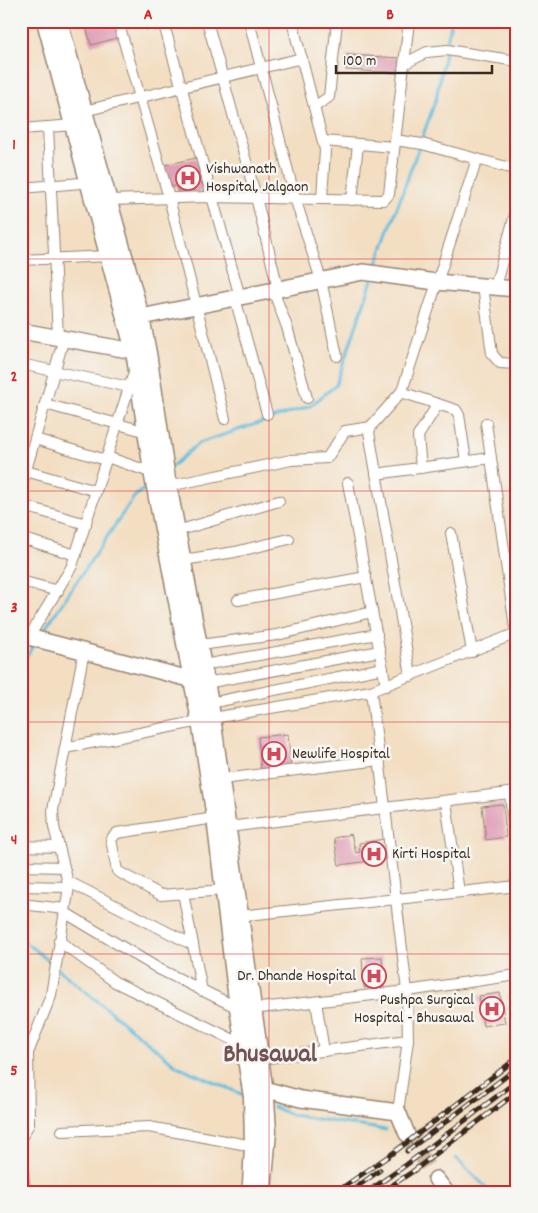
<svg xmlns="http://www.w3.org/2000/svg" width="538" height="1213" font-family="Dekko,sans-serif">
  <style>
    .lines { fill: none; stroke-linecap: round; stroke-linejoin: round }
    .stream { stroke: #60bdde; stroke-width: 3 }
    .building { fill: #df9cb5 }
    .secondary-tunnel { stroke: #cebaa1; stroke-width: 15; stroke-dasharray: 15 8; stroke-linecap: butt }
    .street-casing { stroke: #978470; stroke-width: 12 }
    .secondary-casing { stroke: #978470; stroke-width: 18 }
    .primary-casing { stroke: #978470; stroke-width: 19 }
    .street { stroke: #fff; stroke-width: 10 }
    .secondary { stroke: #fff; stroke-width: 15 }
    .primary { stroke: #fff; stroke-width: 16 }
    .rail-casing { stroke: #3b2a1e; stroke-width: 5 }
    .rail { stroke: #f6f6f2; stroke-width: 3; stroke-dasharray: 9; stroke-linecap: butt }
    .grid { fill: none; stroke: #d62828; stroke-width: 1; stroke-opacity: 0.55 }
    .labels { text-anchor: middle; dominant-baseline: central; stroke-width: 5; stroke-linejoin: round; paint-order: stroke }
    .poi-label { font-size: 16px; fill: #3b2a1e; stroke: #f6f6f2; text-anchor: start }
    .town-label { font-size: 26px; font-weight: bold; fill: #745253; stroke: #f6f6f2 }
    .neatline { fill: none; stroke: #d62828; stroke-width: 2 }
    .grid-label { font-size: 16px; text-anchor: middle; font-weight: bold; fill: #d62828 }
  </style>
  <rect width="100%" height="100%" fill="#f6f6f2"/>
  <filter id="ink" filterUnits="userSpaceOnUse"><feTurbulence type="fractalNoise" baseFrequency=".02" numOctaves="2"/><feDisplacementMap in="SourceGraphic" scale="10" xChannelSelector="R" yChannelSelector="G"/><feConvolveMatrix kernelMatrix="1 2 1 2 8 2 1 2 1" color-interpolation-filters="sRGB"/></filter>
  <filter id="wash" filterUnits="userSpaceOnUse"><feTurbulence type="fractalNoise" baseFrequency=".0096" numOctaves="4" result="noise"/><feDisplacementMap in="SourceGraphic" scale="20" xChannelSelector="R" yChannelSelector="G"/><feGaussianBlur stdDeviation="1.12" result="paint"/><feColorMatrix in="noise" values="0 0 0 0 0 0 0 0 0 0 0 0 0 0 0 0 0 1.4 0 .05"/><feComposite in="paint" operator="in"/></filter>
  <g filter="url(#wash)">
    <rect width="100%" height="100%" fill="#f3dec2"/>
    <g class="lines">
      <g class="stream">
        <polyline points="375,269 436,99 451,21"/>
        <polyline points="171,467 199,443 310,406 336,385 373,277"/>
        <polyline points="40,636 134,497 149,485"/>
        <polyline points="21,665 35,643"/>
        <polyline points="21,939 54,965"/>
        <polyline points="58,969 177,1066 246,1096"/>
        <polyline points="273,1107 292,1115 386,1130"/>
        <polyline points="456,1158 491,1192"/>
      </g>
    </g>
    <g id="blocks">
      <g class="building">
        <polygon points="105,21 117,21 121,37 91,45 86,26"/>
        <polygon points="347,55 402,58 401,73 346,70"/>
        <polygon points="196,158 202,185 204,184 206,191 196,193 195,190 178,192 176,186 170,187 165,165"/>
        <polygon points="509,253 517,253 517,286 508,286"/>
        <polygon points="288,734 291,768 261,771 258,737"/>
        <polygon points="503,804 506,837 486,840 482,806"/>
        <polygon points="351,834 356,853 360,852 359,843 384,839 387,859 339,865 334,838"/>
        <polygon points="382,957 384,987 364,988 362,958"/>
        <polygon points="500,993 505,1023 483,1026 479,996"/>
      </g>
    </g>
  </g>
  <g filter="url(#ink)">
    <use href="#blocks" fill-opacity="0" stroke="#978470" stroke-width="1"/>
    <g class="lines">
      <polyline class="secondary-tunnel" points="407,1134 436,1179"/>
      <defs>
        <g id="street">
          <polyline points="118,21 169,198 225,419"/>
          <polyline points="163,21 240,297"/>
          <polyline points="207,21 256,197 278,289"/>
          <polyline points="249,21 295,198 321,280 337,356"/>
          <polyline points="292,21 325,150 322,199"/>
          <polyline points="404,64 427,52 447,50 517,61"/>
          <polyline points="314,107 329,97 337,21"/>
          <polyline points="84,111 302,58"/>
          <polyline points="48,127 58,337"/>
          <polyline points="21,129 74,125"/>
          <polyline points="395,140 422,144 517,170"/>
          <polyline points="323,141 394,147"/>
          <polyline points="21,188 93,182"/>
          <polyline points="109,200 208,197 384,200 389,194 409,21"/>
          <polyline points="352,200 358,144"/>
          <polyline points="21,260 109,256"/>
          <polyline points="483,286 492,354 500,363 517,364"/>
          <polyline points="495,287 517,207"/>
          <polyline points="273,290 287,327 307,398"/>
          <polyline points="235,298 267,414"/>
          <polyline points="21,364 129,387"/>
          <polyline points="401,392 456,410 459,415 466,461"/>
          <polyline points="45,404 147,432"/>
          <polyline points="486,423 516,634"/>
          <polyline points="35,439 106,460"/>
          <polyline points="107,457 153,473"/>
          <polyline points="421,468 418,436 438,404"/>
          <polyline points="26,471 96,491"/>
          <polyline points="376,474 491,458"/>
          <polyline points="348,483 386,686"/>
          <polyline points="169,486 291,460 327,458 345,431 371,427"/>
          <polyline points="21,487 64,338"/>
          <polyline points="21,505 86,524"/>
          <polyline points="177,531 279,501"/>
          <polyline points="451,533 472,652"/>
          <polyline points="21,538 76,555"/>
          <polyline points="183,560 235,552 289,539"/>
          <polyline points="21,581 58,591"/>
          <polyline points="238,600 366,577"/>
          <polyline points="29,637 72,566 134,372"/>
          <polyline points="199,645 277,635 372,612"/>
          <polyline points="203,665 377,634"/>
          <polyline points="411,676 369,432 372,425 402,391 477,159"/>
          <polyline points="206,683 380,651"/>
          <polyline points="371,691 407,991 408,1040 398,1112"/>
          <polyline points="210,703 383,668"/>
          <polyline points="213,718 371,691 517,633"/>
          <polyline points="65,748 200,721"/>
          <polyline points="222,779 380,760"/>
          <polyline points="510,793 517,865"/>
          <polyline points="446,802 459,892"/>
          <polyline points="215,818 117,833 111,839 117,871 161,895 224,890"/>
          <polyline points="228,827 517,792"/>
          <polyline points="21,846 59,847"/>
          <polyline points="21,866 64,867"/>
          <polyline points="69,882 193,945"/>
          <polyline points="21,886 69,887"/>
          <polyline points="183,893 202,991"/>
          <polyline points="21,904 65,909"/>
          <polyline points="64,912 159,969 238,1008 252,1009 407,991 517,975"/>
          <polyline points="239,916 517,886"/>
          <polyline points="59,941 115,982 244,1045"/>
          <polyline points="316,1002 324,1051"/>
          <polyline points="260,1059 408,1040"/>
          <polyline points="62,1131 149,1127 253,1146"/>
          <polyline points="21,1138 29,1124 28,1053 51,995 69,887 54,827 53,810 84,651"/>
          <polyline points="21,1149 25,1192"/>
        </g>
        <g id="secondary">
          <polyline points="141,317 363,272 436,282 517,289"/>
          <polyline points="21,331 145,353"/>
          <polyline points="21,635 201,682"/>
          <polyline points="264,1089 301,1099 398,1112 407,1134"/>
          <polyline points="436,1179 446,1192"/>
        </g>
        <g id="primary">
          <polyline points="45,21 134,351 153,477 200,721 215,818 238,1008 252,1097 253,1146 251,1184 249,1192"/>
          <polyline points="59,21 141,317 148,353 167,479 210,703 266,1100 268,1131 263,1192"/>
        </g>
      </defs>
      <use href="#street" class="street-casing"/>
      <use href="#secondary" class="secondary-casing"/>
      <use href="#primary" class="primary-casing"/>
      <use href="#street" class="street"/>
      <use href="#secondary" class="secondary"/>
      <use href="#primary" class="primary"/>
      <defs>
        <g id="rail">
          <polyline points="407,1151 517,1068"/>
          <polyline points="336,1192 393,1153 517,1058"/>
          <polyline points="350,1192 380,1170"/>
          <polyline points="367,1192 406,1165 517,1081"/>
          <polyline points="382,1192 412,1172 517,1092"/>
        </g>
      </defs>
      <use href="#rail" class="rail-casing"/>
      <use href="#rail" class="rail"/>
    </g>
  </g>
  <path class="grid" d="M269 21V1192M21 259H517M21 491H517M21 722H517M21 954H517"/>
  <defs>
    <symbol id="hospital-ring" viewBox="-11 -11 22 22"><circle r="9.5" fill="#f6f6f2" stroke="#d1495b" stroke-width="1.5"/><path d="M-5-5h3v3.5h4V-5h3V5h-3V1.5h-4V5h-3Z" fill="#d1495b"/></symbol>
  </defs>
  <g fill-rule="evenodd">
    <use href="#hospital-ring" x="174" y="164" width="28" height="28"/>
    <use href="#hospital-ring" x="260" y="740" width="28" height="28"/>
    <use href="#hospital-ring" x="360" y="840" width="28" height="28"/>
    <use href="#hospital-ring" x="360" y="962" width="28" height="28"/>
    <use href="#hospital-ring" x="478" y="995" width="28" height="28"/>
  </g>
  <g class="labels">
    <g class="poi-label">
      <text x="206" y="169">Vishwanath<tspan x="206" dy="18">Hospital, Jalgaon</tspan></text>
      <text x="292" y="754">Newlife Hospital</text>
      <text x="392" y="854">Kirti Hospital</text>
      <text x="356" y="976" text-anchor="end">Dr. Dhande Hospital</text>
      <text x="474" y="1000" text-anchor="end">Pushpa Surgical<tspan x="474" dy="18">Hospital - Bhusawal</tspan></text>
    </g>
    <g class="town-label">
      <text x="270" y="1055">Bhusawal</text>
    </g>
  </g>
  <rect width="538" height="1213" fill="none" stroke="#f6f6f2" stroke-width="55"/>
  <path d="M336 65v8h156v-8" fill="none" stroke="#3b2a1e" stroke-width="2.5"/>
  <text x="343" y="65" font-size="15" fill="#3b2a1e" stroke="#f6f6f2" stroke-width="4" paint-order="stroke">100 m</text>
  <rect x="28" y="28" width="482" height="1158" class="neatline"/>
  <g class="grid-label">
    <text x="148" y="19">A</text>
    <text x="390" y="19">B</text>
    <text x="14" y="149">1</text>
    <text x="14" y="381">2</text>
    <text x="14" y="612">3</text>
    <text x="14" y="844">4</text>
    <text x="14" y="1075">5</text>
  </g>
</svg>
